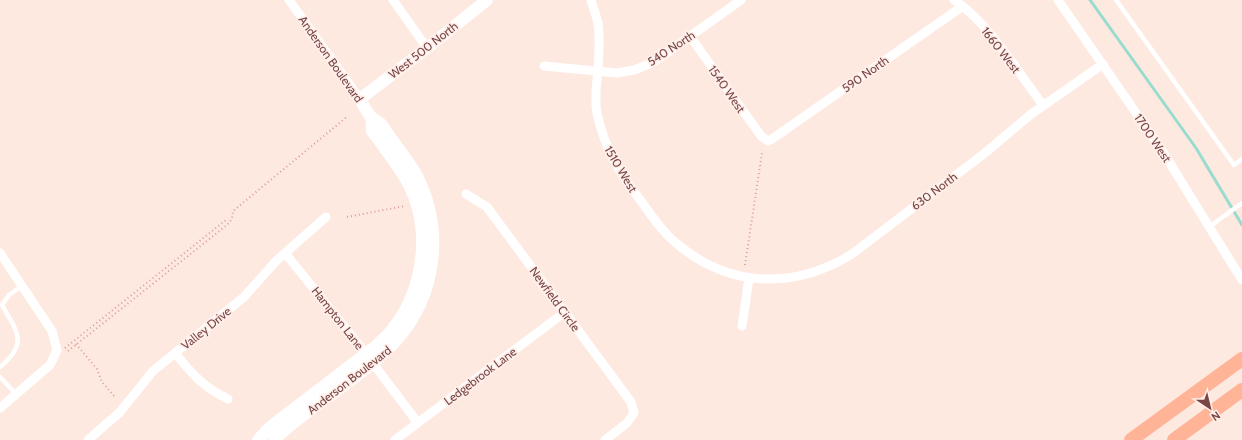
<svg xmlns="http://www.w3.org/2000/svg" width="1242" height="440" font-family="Cabin,sans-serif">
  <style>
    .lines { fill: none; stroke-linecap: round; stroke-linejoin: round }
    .stream { stroke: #99dccf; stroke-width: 3 }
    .path { stroke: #db9c99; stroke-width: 2; stroke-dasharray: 1 3; stroke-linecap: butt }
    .lane { stroke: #fff; stroke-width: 4.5 }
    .street { stroke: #fff; stroke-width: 9 }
    .secondary { stroke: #fff; stroke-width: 12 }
    .primary { stroke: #ffb498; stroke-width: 14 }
    .labels { text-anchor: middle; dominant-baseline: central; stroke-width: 3.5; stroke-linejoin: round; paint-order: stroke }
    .street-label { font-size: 12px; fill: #784645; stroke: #ffefea }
  </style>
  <rect width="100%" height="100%" fill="#fee9e1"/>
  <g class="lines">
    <polyline class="stream" points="1090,0 1196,148 1242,225"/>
    <g class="path">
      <polyline points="347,217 405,206"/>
      <polyline points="745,265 762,153"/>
      <polyline points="76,344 97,369 102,382 115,397"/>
      <polyline points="65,348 226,220"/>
      <polyline points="68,351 227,225 232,219 233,211 348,116"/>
    </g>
    <g class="lane">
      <polyline points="1116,0 1234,165 1242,159"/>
      <polyline points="1209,227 1242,203"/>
      <path d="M0 367C29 343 17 332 2 305L9 295 22 286"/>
      <polyline points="0,377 16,394"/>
    </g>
    <g class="street">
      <polyline points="289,0 360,99"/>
      <polyline points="393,0 427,48"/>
      <path d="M591 0C593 7 596 15 598 23 600 37 599 54 598 68 597 83 594 99 597 113 605 150 619 172 641 201 652 216 662 232 676 243 729 288 794 290 852 254L985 153 1030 115 1103 64"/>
      <path d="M954 0C990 24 1017 71 1043 105"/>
      <polyline points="1058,0 1163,152 1242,280"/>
      <polyline points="690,36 761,136 768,141 772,139 963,6"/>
      <polyline points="544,66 617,73 634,70 654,62 741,0"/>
      <polyline points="466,194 487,207 631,402 634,413 627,423 605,440"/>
      <polyline points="0,253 52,331 57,350 50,365 0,408"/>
      <polyline points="285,253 359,345 418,423"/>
      <polyline points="742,326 749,278"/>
      <path d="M175 353C192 374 203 387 228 399"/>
      <polyline points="88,440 120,412 153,371 244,297 276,261 326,217"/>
      <polyline points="395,440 565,312"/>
    </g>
    <g class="secondary">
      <path d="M258 440 270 427 376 346C381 341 387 336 391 331 426 288 433 223 404 176 397 165 389 154 381 143 379 139 374 135 372 131 371 127 372 122 372 118"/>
      <path d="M274 440C285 429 297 420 309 411 366 368 422 339 432 262 436 231 430 201 416 174 409 162 401 152 393 141 389 136 385 129 381 124 378 121 374 120 371 117 367 112 363 105 360 99L427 48 487 0"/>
    </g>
    <g class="primary">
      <polyline points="1131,440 1242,359"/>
      <polyline points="1174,440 1242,390"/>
    </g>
  </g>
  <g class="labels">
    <g class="street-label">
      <text transform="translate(671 48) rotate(-33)">540 North</text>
      <text transform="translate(423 50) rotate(-38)">West 500 North</text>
      <text transform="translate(1001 50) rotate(52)">1660 West</text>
      <text transform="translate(331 59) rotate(55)">Anderson Boulevard</text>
      <text transform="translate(865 74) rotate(-35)">590 North</text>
      <text transform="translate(727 89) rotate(55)">1540 West</text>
      <text transform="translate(1153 138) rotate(56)">1700 West</text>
      <text transform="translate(621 169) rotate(59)">1510 West</text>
      <text transform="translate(934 191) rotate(-37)">630 North</text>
      <text transform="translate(555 299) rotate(54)">Newfield Circle</text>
      <text transform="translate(338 318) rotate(52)">Hampton Lane</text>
      <text transform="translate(206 328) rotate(-39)">Valley Drive</text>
      <text transform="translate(480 376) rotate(-37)">Ledgebrook Lane</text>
      <text transform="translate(349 380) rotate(-38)">Anderson Boulevard</text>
    </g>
  </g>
  <g transform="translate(1210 408) rotate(145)" stroke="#ffefea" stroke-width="3" paint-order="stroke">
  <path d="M0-3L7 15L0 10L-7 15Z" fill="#784645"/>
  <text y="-6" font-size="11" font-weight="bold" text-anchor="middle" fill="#784645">N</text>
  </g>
</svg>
